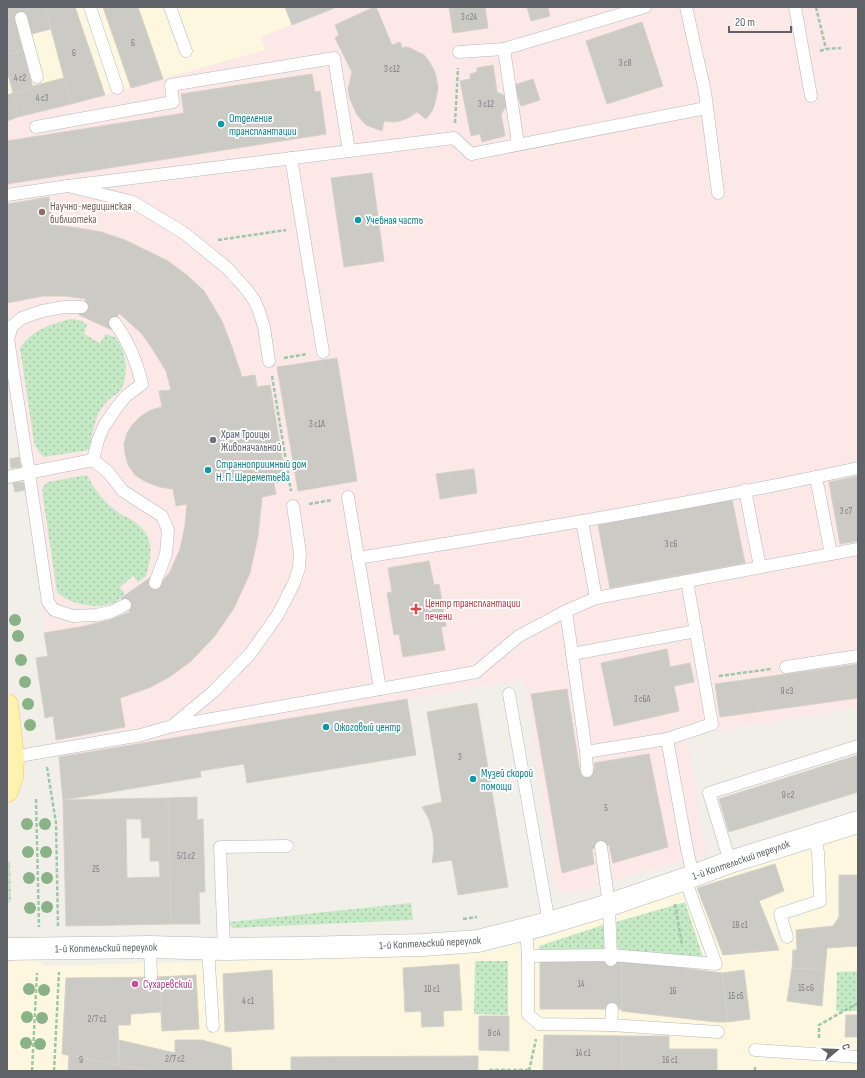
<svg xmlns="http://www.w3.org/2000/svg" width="865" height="1078" font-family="'Sofia Sans Condensed',sans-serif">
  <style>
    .commercial { fill: #fef7e0 }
    .medical { fill: #fce8e6 }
    .grass { fill: url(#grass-dots) }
    .building { fill: #cccac5; stroke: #d6d1c6; fill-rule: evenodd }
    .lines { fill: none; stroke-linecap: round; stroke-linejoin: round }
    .service-casing { stroke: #b5b8bc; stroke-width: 13 }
    .tertiary-casing { stroke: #b5b8bc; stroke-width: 23 }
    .primary-casing { stroke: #f2c960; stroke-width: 23 }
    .path { stroke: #9cc7a9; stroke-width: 2.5; stroke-dasharray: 4 2; stroke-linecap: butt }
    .service { stroke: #fff; stroke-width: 12 }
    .tertiary { stroke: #fff; stroke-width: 22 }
    .primary { stroke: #fff2af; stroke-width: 22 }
    .tree { fill: #89b387 }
    .culture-dot { fill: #0f9aa8; stroke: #fff; stroke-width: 1.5 }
    .education-dot { fill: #8d6e63; stroke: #fff; stroke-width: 1.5 }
    .worship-dot { fill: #6b7280; stroke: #fff; stroke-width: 1.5 }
    .health-dot { fill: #e0444e; stroke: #fff; stroke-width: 1.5 }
    .hotel-dot { fill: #d1479c; stroke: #fff; stroke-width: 1.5 }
    .labels { text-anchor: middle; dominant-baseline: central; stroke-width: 3.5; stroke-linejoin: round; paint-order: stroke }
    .number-label { font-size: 9px; fill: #7a7d7f }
    .culture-label { font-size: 11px; fill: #0d838f; stroke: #fff; text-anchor: start }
    .education-label { font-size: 11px; fill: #785e54; stroke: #fff; text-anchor: start }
    .worship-label { font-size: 11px; fill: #5b616d; stroke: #fff; text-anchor: start }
    .health-label { font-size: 11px; fill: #be3a42; stroke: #fff; text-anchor: start }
    .street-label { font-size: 11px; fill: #5f6368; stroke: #fff }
    .hotel-label { font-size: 11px; fill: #b23c85; stroke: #fff; text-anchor: start }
  </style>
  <defs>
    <pattern id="grass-dots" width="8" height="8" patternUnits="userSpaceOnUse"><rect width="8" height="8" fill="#c5e8c5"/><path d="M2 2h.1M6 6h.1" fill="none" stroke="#a3c0a4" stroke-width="1.8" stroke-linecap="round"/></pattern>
  </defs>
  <rect width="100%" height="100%" fill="#f1efe8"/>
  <g class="commercial">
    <polygon points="7,7 337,7 261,37 265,50 163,79 7,121"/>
    <polygon points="858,831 858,1071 7,1071 7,964 11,962 17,960 35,960 45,966 426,955 478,952 537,940"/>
  </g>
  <polygon class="medical" points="337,7 858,7 858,708 686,736 706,854 577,891 557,894 525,679 407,699 416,755 247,783 243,764 201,771 201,777 63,800 59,757 53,717 45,718 36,658 48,656 25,491 15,492 13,483 23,481 21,467 11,468 10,459 19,457 7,386 7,121 163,79 265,50 261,37"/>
  <g class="grass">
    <path d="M71 319 79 320 87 324 84 334 100 343 106 334C109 335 114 336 116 339 127 351 130 379 119 392 117 395 114 395 112 397 107 400 103 406 100 411 93 423 92 437 89 450L44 457 39 452 34 442 20 348C33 329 49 325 71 319Z"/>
    <path d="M87 475C94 490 105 503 119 513 124 517 130 518 135 522 155 537 152 555 146 576L138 582 133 576 120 587 125 593C121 597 118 601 113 603 98 610 68 604 57 592L42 491 44 485 48 482Z"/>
    <polygon points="7,861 10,862 10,864 11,900 10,902 7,903"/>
    <polygon points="685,902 703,957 618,952 616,922"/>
    <polygon points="411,903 413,920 232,928 229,922"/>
    <polygon points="606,924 606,952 540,954 539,946"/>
    <polygon points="475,961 508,961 508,1015 474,1014"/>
    <polygon points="858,971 858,1011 836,1011 837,972"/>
  </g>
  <g class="building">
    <polygon points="7,7 45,7 51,29 19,37 23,50 7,55"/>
    <polygon points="45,7 75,7 105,95 71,104"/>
    <polygon points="103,7 138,7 163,79 131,88"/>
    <polygon points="285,7 337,7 292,25"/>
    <polygon points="374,7 376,7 392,45 400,42 402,48 407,47 412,49 424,55 429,61 435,72 438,88 435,103 432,111 426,119 417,112 408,118 400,121 393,122 384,121 382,131 366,125 357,115 350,99 348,90 352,72 335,38 339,35 335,25"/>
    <polygon points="449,7 485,7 488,28 453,33"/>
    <polygon points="527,7 548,7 550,16 531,21"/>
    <polygon points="642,22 663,86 607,104 586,41"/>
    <polygon points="23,50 33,88 13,93 7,70 7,55"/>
    <polygon points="493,65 497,92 505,96 507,106 501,114 505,136 482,142 480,134 471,136 460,81 470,79 470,74 477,72 477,68"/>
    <polygon points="312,74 315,92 320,91 326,134 7,184 7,141 184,113 181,94"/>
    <polygon points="64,78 71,104 18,117 13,93 33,88 33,86"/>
    <polygon points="533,79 540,100 521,106 514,85"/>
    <polygon points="13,93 18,117 7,121 7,95"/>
    <polygon points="372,173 384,261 344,267 331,178"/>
    <polygon points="49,197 53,225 78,228 101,232 125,240 168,261 188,276 204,291 222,321 232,347 242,377 255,375 257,387 270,385 286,481 274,483 276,494 262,497 258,536 250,573 234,608 214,637 191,661 171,676 151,687 120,698 125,727 56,740 53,716 45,718 36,658 48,656 44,633 85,626 112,619 130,612 121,598 151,577 158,587 170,572 180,549 185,526 187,504 176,506 173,489 160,487 146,482 135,475 128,465 125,453 124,444 127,433 132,425 141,416 151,410 162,407 159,391 171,390 166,371 155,353 142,334 119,313 112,330 79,315 86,299 66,296 43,296 7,303 7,204"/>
    <polygon points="337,358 357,481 298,491 277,367"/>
    <polygon points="19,457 21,467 11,468 10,459"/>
    <polygon points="474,469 477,493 440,499 436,474"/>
    <polygon points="858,476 858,541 840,544 829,482"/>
    <polygon points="23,482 25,490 15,492 13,483"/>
    <polygon points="732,499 745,563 610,588 598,525"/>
    <polygon points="429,561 434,585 439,584 446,626 441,627 445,650 403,657 399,634 394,635 387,593 392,592 388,568"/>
    <polygon points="667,649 670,667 690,663 694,682 674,686 679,711 614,726 601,663"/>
    <polygon points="858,664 858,698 720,717 715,684"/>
    <polygon points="567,689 580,772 595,769 594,763 649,754 668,847 613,863 609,845 592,849 594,864 562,873 531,694"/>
    <polygon points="407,699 416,755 247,783 244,764 200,771 201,777 63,800 59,757"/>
    <polygon points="477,703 508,887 458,895 452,860 432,863 434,850 433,834 429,819 422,807 442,802 427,712"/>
    <polygon points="858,755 858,792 729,832 719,799"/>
    <polygon points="197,797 197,820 203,819 205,892 199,892 200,924 171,924 168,798"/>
    <path d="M168 798 171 924 66 926 63 800ZM126 819H141L142 838H150V861H159L160 877 127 878Z"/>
    <polygon points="775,864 784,891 759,901 779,950 723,955 697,888"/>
    <polygon points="839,875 858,875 858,946 827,948 825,970 792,968 793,950 797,950 796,930 833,926 839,917"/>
    <rect x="540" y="960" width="82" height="49"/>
    <polygon points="622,960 722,973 728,1022 716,1022 621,1011 622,1009"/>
    <polygon points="459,964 462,1010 443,1011 444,1026 422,1027 421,1011 405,1012 403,968"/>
    <polygon points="792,968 825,970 822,1006 787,1001"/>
    <polygon points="272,970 274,1029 225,1032 223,974"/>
    <polygon points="744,970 750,1019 728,1022 722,973"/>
    <polygon points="196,975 199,1029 162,1031 159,977"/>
    <polygon points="159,977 161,1012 131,1014 130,1025 118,1025 119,1065 62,1054 66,978"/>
    <polygon points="846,1015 858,1015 858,1037 845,1037"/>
    <polygon points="479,1016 509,1016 509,1051 479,1050"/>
    <polygon points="544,1035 622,1036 622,1071 543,1071"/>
    <polygon points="622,1036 669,1036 669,1049 717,1049 717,1071 622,1071"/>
    <polygon points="119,1040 175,1053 175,1040 202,1040 231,1048 232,1071 150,1071 119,1065"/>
    <polygon points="69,1055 119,1065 150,1071 68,1071"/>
    <polygon points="478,1056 478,1071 291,1071 291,1057"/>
  </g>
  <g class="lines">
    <defs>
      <g id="service">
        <polyline points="90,7 117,88"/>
        <polyline points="170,7 186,51"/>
        <polyline points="686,7 705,92 718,193"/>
        <polyline points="795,7 811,96"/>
        <polyline points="21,18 37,77"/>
        <polyline points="459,52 504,49"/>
        <polyline points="36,127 173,102 171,85 334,58 349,151"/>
        <polyline points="518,144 504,49 645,7"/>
        <polyline points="291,158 323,352"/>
        <polyline points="68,186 454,138 471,154 706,108"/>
        <polyline points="7,195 68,186 133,202 184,233 227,268 247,290 254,300 259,311 264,327 269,361"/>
        <polyline points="82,307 64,307 42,311 22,318 12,326 8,339 29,473 48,602 54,610 73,616 96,615 111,612 125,605"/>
        <path d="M93 460 98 440 104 426 117 407 126 396 142 384C137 362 128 341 115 323"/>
        <polyline points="7,477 93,460 108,472 123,491 162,516 168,530 166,554 155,583"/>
        <polyline points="816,477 831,554"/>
        <polyline points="745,490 760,567"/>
        <polyline points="348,497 380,689"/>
        <polyline points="582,521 596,598"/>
        <path d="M358 558C525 531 692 504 858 468"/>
        <polyline points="566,611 596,598 858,549"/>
        <polyline points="572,654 696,631"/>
        <polyline points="786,667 858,656"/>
        <polyline points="509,694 549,923"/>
        <polyline points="172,726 476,672 519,636 566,611 586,752 587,771"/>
        <polyline points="667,739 712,724 687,581"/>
        <polyline points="586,752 667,739 687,849 693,876"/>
        <polyline points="13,757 141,735 172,726 213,692 250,654 277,616 285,601 294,583 299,568 300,553 293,506"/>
        <polyline points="601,847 609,905 611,960"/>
        <polyline points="730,862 709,793 858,746"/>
        <polyline points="526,929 528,956 528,1014 539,1024 611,1025 718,1032"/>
        <polyline points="787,937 780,914 820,901 818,852 817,848 816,835"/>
        <polyline points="150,947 151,977"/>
        <polyline points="208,949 213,1026"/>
        <polyline points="224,949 220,847 287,846"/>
        <polyline points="528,956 611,955 716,964 685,879"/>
        <polyline points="611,1025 612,1009"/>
        <polyline points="755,1050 858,1057"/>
      </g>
      <polyline id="tertiary" points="7,949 150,947 224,949 300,948 423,945 478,941 549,923 609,905 685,879 730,862 858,822"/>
      <polyline id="primary" points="7,705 13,757 12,777 7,791"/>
    </defs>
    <use href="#service" class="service-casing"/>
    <use href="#tertiary" class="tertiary-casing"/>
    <use href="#primary" class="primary-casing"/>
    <g class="path">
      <polyline points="816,7 826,49"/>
      <polyline points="820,51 826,49 841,48"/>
      <polyline points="455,123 458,68"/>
      <polyline points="218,240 286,230"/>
      <polyline points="284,358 307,354"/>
      <polyline points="272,376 291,491"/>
      <polyline points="309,504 332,500"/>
      <polyline points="719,676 771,669"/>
      <polyline points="47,767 56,823 58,927"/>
      <polyline points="36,799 39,927"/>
      <polyline points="675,904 682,945"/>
      <polyline points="463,919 477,917"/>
      <polyline points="819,1038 819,1025 858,1003"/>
      <polyline points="489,1070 529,1070"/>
      <polyline points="32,1071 37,973"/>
      <polyline points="54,1071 59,972"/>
      <polyline points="529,1071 536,1039"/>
      <polyline points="755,1071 755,1065"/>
    </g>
    <use href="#service" class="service"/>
    <use href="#tertiary" class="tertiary"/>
    <use href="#primary" class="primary"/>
  </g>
  <g class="tree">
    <circle cx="15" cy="620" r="6"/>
    <circle cx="18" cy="636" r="6"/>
    <circle cx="21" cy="660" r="6"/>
    <circle cx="25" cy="682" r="6"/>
    <circle cx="28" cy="704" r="6"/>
    <circle cx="30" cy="725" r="6"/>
    <circle cx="27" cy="824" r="6"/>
    <circle cx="45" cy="824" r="6"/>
    <circle cx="28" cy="852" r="6"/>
    <circle cx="46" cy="852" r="6"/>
    <circle cx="29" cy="878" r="6"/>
    <circle cx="47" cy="878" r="6"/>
    <circle cx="47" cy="907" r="6"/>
    <circle cx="30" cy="908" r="6"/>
    <circle cx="29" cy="989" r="6"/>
    <circle cx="44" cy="990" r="6"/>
    <circle cx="27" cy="1017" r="6"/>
    <circle cx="42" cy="1018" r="6"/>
    <circle cx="26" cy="1043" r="6"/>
    <circle cx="40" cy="1044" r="6"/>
  </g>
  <g class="culture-dot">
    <circle cx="221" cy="124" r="4"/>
    <circle cx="358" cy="220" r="4"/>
    <circle cx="208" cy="470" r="4"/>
    <circle cx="326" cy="727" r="4"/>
    <circle cx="473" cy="779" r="4"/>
  </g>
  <circle class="education-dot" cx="42" cy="212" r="4"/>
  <circle class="worship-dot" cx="213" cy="440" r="4"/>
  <path class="health-dot" d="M414 603h4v4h4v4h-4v4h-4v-4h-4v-4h4z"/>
  <circle class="hotel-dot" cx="135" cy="984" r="4"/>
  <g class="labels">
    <g class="number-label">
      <text x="469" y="17">3 с24</text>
      <text x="133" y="43">6</text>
      <text x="74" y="53">6</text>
      <text x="625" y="63">3 с8</text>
      <text x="392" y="69">3 с12</text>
      <text x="20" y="78">4 с2</text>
      <text x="42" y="98">4 с3</text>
      <text x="486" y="104">3 с12</text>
      <text x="317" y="424">3 с1А</text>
      <text x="846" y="511">3 с7</text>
      <text x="671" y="544">3 с6</text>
      <text x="787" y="691">9 с3</text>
      <text x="642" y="699">3 с6А</text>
      <text x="460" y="757">3</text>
      <text x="788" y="795">9 с2</text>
      <text x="606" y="808">5</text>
      <text x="186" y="856">5/1 с2</text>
      <text x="96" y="869">25</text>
      <text x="740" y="925">18 с1</text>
      <text x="581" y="984">14</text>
      <text x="806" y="988">15 с6</text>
      <text x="432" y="989">10 с1</text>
      <text x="673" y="991">16</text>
      <text x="736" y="996">15 с5</text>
      <text x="248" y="1001">4 с1</text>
      <text x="97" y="1019">2/7 с1</text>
      <text x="494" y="1033">9 с4</text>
      <text x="583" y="1053">14 с1</text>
      <text x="175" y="1059">2/7 с2</text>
      <text x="81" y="1060">9</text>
      <text x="670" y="1060">16 с1</text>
    </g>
    <g class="culture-label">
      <text x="229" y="118">Отделение<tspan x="229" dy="13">трансплантации</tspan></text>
      <text x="366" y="220">Учебная часть</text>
      <text x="216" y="464">Странноприимный дом<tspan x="216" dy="13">Н. П. Шереметьева</tspan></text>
      <text x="334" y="727">Ожоговый центр</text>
      <text x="481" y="773">Музей скорой<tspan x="481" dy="13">помощи</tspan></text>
    </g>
    <g class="education-label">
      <text x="50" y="206">Научно-медицинская<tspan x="50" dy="13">библиотека</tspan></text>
    </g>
    <g class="worship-label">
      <text x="221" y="434">Храм Троицы<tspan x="221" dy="13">Живоначальной</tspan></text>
    </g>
    <g class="health-label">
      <text x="425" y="603">Центр трансплантации<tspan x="425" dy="13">печени</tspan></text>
    </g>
    <g class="street-label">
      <text transform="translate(741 860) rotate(-19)">1-й Коптельский переулок</text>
      <text transform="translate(430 943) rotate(-3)">1-й Коптельский переулок</text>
      <text transform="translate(106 948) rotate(-1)">1-й Коптельский переулок</text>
    </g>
    <g class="hotel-label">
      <text x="143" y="984">Сухаревский</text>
    </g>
  </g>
  <rect width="865" height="1078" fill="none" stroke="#5f6368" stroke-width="16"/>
  <g transform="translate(837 1050) rotate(71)" stroke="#ffffff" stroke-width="3" paint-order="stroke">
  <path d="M0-3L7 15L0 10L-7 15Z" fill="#5f6368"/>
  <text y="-6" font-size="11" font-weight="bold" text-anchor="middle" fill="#5f6368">С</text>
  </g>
  <path d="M729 26v6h62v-6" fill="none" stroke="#5f6368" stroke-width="2"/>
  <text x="735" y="26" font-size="12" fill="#5f6368" stroke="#ffffff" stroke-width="3" paint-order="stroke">20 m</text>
</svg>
